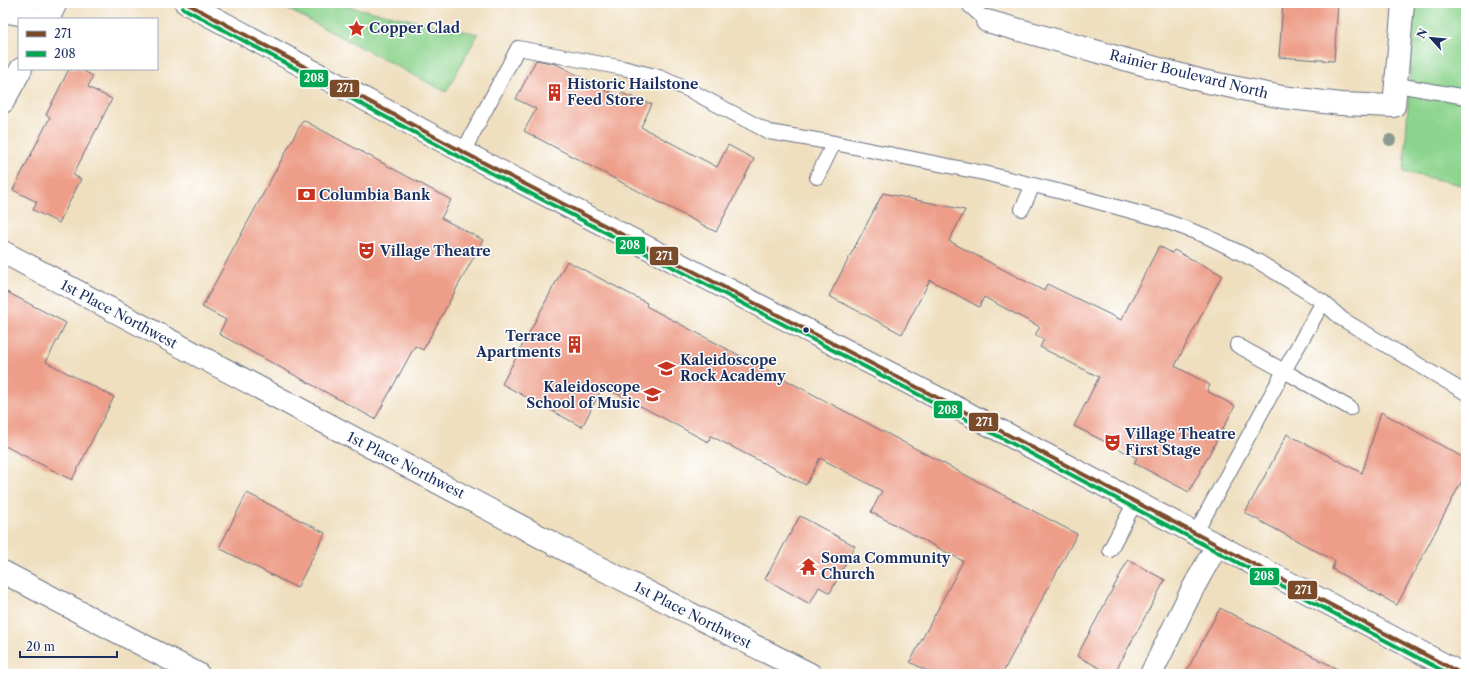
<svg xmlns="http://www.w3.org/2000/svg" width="1469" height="677" font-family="'Libre Caslon Text',serif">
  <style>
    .green { fill: #8dd48e; stroke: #548276 }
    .building { fill: #ed9d88 }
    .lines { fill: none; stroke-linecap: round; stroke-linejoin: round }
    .service-casing { stroke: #656d80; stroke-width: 16 }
    .minor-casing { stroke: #656d80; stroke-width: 24 }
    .secondary-casing { stroke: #656d80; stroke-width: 24 }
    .service { stroke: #fff; stroke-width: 14 }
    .minor { stroke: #fff; stroke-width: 22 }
    .secondary { stroke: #fff; stroke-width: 22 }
    .bus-1-casing { stroke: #fff; stroke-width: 7 }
    .bus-2-casing { stroke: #fff; stroke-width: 7 }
    .bus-1 { stroke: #7a4b2a; stroke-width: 4 }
    .bus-2 { stroke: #00a651; stroke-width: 4 }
    .tree { fill: #8d9a91 }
    .bus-dot { fill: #1b2f5e; stroke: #fff; stroke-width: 1.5 }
    .labels { text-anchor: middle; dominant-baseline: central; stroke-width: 3; stroke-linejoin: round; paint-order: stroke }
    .poi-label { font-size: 14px; font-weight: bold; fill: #1b2f5e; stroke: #fff; text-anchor: start }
    .street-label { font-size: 14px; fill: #1b2f5e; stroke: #fff }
    .line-badge { stroke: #fff; stroke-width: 1.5 }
    .badge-label { font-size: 11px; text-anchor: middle; font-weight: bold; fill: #fff }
  </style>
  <rect width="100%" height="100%" fill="#fff"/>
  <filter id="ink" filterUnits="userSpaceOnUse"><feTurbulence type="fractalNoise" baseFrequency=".025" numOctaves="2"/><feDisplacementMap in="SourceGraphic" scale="8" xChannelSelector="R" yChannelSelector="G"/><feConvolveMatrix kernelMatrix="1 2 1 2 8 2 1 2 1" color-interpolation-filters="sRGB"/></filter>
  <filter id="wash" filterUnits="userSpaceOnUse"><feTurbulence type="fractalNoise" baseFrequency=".012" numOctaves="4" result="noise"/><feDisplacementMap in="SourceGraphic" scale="16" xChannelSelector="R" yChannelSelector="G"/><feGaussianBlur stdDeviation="0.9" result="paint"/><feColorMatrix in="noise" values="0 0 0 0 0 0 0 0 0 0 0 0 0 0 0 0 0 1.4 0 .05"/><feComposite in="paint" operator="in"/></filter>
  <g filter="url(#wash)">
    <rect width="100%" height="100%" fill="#efdfbf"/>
    <g class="green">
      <polygon points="276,3 331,3 478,34 446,92"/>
      <polygon points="1414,3 1466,3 1466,186 1404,172"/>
    </g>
    <g id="blocks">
      <g class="building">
        <polygon points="1283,3 1338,3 1334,61 1279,57"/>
        <polygon points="536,60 556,64 619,97 621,93 652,104 641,127 717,167 728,145 754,159 716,232 524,131 536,109 516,99"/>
        <polygon points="69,69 80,69 93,76 88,87 112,99 73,175 81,179 59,223 33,210 37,202 13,190 50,117 46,115"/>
        <polygon points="303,120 451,200 441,218 483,240 423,350 415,346 375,419 219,334 226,320 202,307"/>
        <polygon points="883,193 965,210 949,241 1044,291 1047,284 1121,320 1159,246 1172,253 1174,250 1222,275 1175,366 1210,385 1207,391 1235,406 1189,492 1134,463 1137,458 1074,426 1099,377 1040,347 1044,339 1035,335 1040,327 984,297 979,307 930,280 902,334 829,296"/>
        <polygon points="567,261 647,303 646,306 1077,534 1002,674 933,674 910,662 963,561 871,512 882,491 820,458 806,485 711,436 708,442 603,386 582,427 502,384"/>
        <polygon points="3,290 66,323 46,362 114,397 72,480 3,445"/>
        <polygon points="1381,412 1466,459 1466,473 1397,605 1332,569 1335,561 1245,513 1287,434 1362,473"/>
        <polygon points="247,493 325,533 297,588 219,548"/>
        <polygon points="800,516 855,546 830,593 819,587 810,604 765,579"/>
        <polygon points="1128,560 1165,580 1114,674 1111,674 1077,656"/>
        <polygon points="1220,608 1245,621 1347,674 1185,674"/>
      </g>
    </g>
  </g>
  <g filter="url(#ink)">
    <use href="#blocks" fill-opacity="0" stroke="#656d80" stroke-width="1"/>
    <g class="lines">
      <defs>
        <g id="service">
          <polyline points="969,3 970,6 987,21"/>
          <polyline points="1397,85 1466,97"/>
          <polyline points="463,152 518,48 623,68 659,77 691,91 769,132 834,143 984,173 1062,192 1160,219 1206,236 1259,262 1323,302 1342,319 1466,393"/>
          <polyline points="817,177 834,143"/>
          <polyline points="1022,209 1033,185"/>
          <polyline points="1237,345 1284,371 1323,302"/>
          <polyline points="1195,534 1284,371 1350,408"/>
          <polyline points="1110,550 1135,502"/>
        </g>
        <g id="minor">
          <polyline points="3,11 44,19"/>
          <polyline points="48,19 56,3"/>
          <polyline points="987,21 1203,81 1282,97 1341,104 1394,106 1403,3"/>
          <polyline points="3,102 21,69"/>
          <polyline points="3,252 590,563 810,674"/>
          <polyline points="3,572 198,674"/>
          <polyline points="1151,674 1192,590 1217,545"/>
        </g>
        <polyline id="secondary" points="186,3 463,152 961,410 1462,674"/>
      </defs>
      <use href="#service" class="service-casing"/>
      <use href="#minor" class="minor-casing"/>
      <use href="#secondary" class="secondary-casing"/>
      <use href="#service" class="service"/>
      <use href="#minor" class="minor"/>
      <use href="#secondary" class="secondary"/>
      <defs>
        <polyline id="bus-1" points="186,3 463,152 961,410 1462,674"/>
        <polyline id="bus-2" points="183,8 460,157 958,415 1449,674"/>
      </defs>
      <use href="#bus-1" class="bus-1-casing"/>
      <use href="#bus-2" class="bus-2-casing"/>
      <use href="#bus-1" class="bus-1"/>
      <use href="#bus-2" class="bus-2"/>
    </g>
    <circle class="tree" cx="1390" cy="140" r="6"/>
  </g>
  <defs>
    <symbol id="sight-bare" viewBox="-9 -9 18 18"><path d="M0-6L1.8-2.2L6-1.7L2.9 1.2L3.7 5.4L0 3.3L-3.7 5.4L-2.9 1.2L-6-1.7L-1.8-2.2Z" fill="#c8321e" stroke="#fff" stroke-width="2.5" paint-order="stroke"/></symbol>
    <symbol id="building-bare" viewBox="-9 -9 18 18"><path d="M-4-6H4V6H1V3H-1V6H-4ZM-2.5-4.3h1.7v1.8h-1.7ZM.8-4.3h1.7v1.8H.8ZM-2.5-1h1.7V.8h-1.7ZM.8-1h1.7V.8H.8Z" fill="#c8321e" stroke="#fff" stroke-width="2.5" paint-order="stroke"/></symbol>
    <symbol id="bank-bare" viewBox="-9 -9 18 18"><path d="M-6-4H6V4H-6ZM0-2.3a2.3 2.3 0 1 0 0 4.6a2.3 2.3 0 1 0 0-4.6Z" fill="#c8321e" stroke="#fff" stroke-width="2.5" paint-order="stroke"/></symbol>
    <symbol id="theatre-bare" viewBox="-9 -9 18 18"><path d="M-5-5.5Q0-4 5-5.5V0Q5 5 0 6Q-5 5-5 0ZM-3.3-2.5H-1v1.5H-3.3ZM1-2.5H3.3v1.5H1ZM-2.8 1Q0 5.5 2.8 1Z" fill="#c8321e" stroke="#fff" stroke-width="2.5" paint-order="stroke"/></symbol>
    <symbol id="school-bare" viewBox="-9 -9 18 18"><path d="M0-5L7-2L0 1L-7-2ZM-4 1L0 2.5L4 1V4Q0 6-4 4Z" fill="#c8321e" stroke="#fff" stroke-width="2.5" paint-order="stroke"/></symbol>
    <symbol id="temple-bare" viewBox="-9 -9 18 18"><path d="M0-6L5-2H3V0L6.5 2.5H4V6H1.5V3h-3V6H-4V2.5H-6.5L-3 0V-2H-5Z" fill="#c8321e" stroke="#fff" stroke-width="2.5" paint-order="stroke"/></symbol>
  </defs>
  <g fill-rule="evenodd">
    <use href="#sight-bare" x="344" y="16" width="25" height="25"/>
    <use href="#building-bare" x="542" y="80" width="25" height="25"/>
    <use href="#bank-bare" x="294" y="182" width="25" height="25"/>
    <use href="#theatre-bare" x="354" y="238" width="25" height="25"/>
    <use href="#building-bare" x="562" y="332" width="25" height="25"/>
    <use href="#school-bare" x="654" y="356" width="25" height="25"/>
    <use href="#school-bare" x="640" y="382" width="25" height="25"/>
    <use href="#theatre-bare" x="1100" y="430" width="25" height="25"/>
    <use href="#temple-bare" x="796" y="554" width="25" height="25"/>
  </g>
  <circle class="bus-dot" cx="806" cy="330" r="3.5"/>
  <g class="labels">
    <g class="poi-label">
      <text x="369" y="28">Copper Clad</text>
      <text x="567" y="84">Historic Hailstone<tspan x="567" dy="16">Feed Store</tspan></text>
      <text x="319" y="195">Columbia Bank</text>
      <text x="380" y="251">Village Theatre</text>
      <text x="561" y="336" text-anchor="end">Terrace<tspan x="561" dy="16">Apartments</tspan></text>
      <text x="680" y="360">Kaleidoscope<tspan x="680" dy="16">Rock Academy</tspan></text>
      <text x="640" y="387" text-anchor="end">Kaleidoscope<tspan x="640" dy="16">School of Music</tspan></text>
      <text x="1125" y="434">Village Theatre<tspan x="1125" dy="16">First Stage</tspan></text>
      <text x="821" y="558">Soma Community<tspan x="821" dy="16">Church</tspan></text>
    </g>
    <g class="street-label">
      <text transform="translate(1189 74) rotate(14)">Rainier Boulevard North</text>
      <text transform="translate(119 314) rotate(28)">1st Place Northwest</text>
      <text transform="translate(406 465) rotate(27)">1st Place Northwest</text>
      <text transform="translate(693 615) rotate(27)">1st Place Northwest</text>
    </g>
  </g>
  <g class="line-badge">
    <rect x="299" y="69" width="30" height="19" rx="4" fill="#00a651"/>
    <rect x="329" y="79" width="31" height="19" rx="4" fill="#7a4b2a"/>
    <rect x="615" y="236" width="31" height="19" rx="4" fill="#00a651"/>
    <rect x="649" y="246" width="30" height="20" rx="4" fill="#7a4b2a"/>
    <rect x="933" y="400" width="30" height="19" rx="4" fill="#00a651"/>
    <rect x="968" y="412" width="31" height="20" rx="4" fill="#7a4b2a"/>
    <rect x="1249" y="567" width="31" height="19" rx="4" fill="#00a651"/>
    <rect x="1287" y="580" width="31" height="20" rx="4" fill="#7a4b2a"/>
  </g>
  <g class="badge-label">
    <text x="314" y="82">208</text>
    <text x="345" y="92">271</text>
    <text x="630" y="249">208</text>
    <text x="664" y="260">271</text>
    <text x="948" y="414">208</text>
    <text x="984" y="426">271</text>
    <text x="1264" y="580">208</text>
    <text x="1303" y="594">271</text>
  </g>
  <rect width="1469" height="677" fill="none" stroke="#fff" stroke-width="16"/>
  <rect x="18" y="18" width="140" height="52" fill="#ffffff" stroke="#a4acbf"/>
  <rect x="26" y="31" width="20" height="6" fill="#7a4b2a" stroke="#a4acbf"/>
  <text x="54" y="38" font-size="12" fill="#1b2f5e">271</text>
  <rect x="26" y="51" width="20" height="6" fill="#00a651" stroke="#a4acbf"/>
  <text x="54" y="58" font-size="12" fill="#1b2f5e">208</text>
  <g transform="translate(1431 38) rotate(297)" stroke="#ffffff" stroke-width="3" paint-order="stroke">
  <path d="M0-3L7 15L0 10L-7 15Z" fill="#1b2f5e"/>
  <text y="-6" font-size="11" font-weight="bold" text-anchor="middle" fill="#1b2f5e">N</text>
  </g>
  <path d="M20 651v6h97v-6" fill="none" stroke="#1b2f5e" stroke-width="2"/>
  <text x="26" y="651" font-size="12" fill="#1b2f5e" stroke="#ffffff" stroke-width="3" paint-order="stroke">20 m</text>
</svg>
